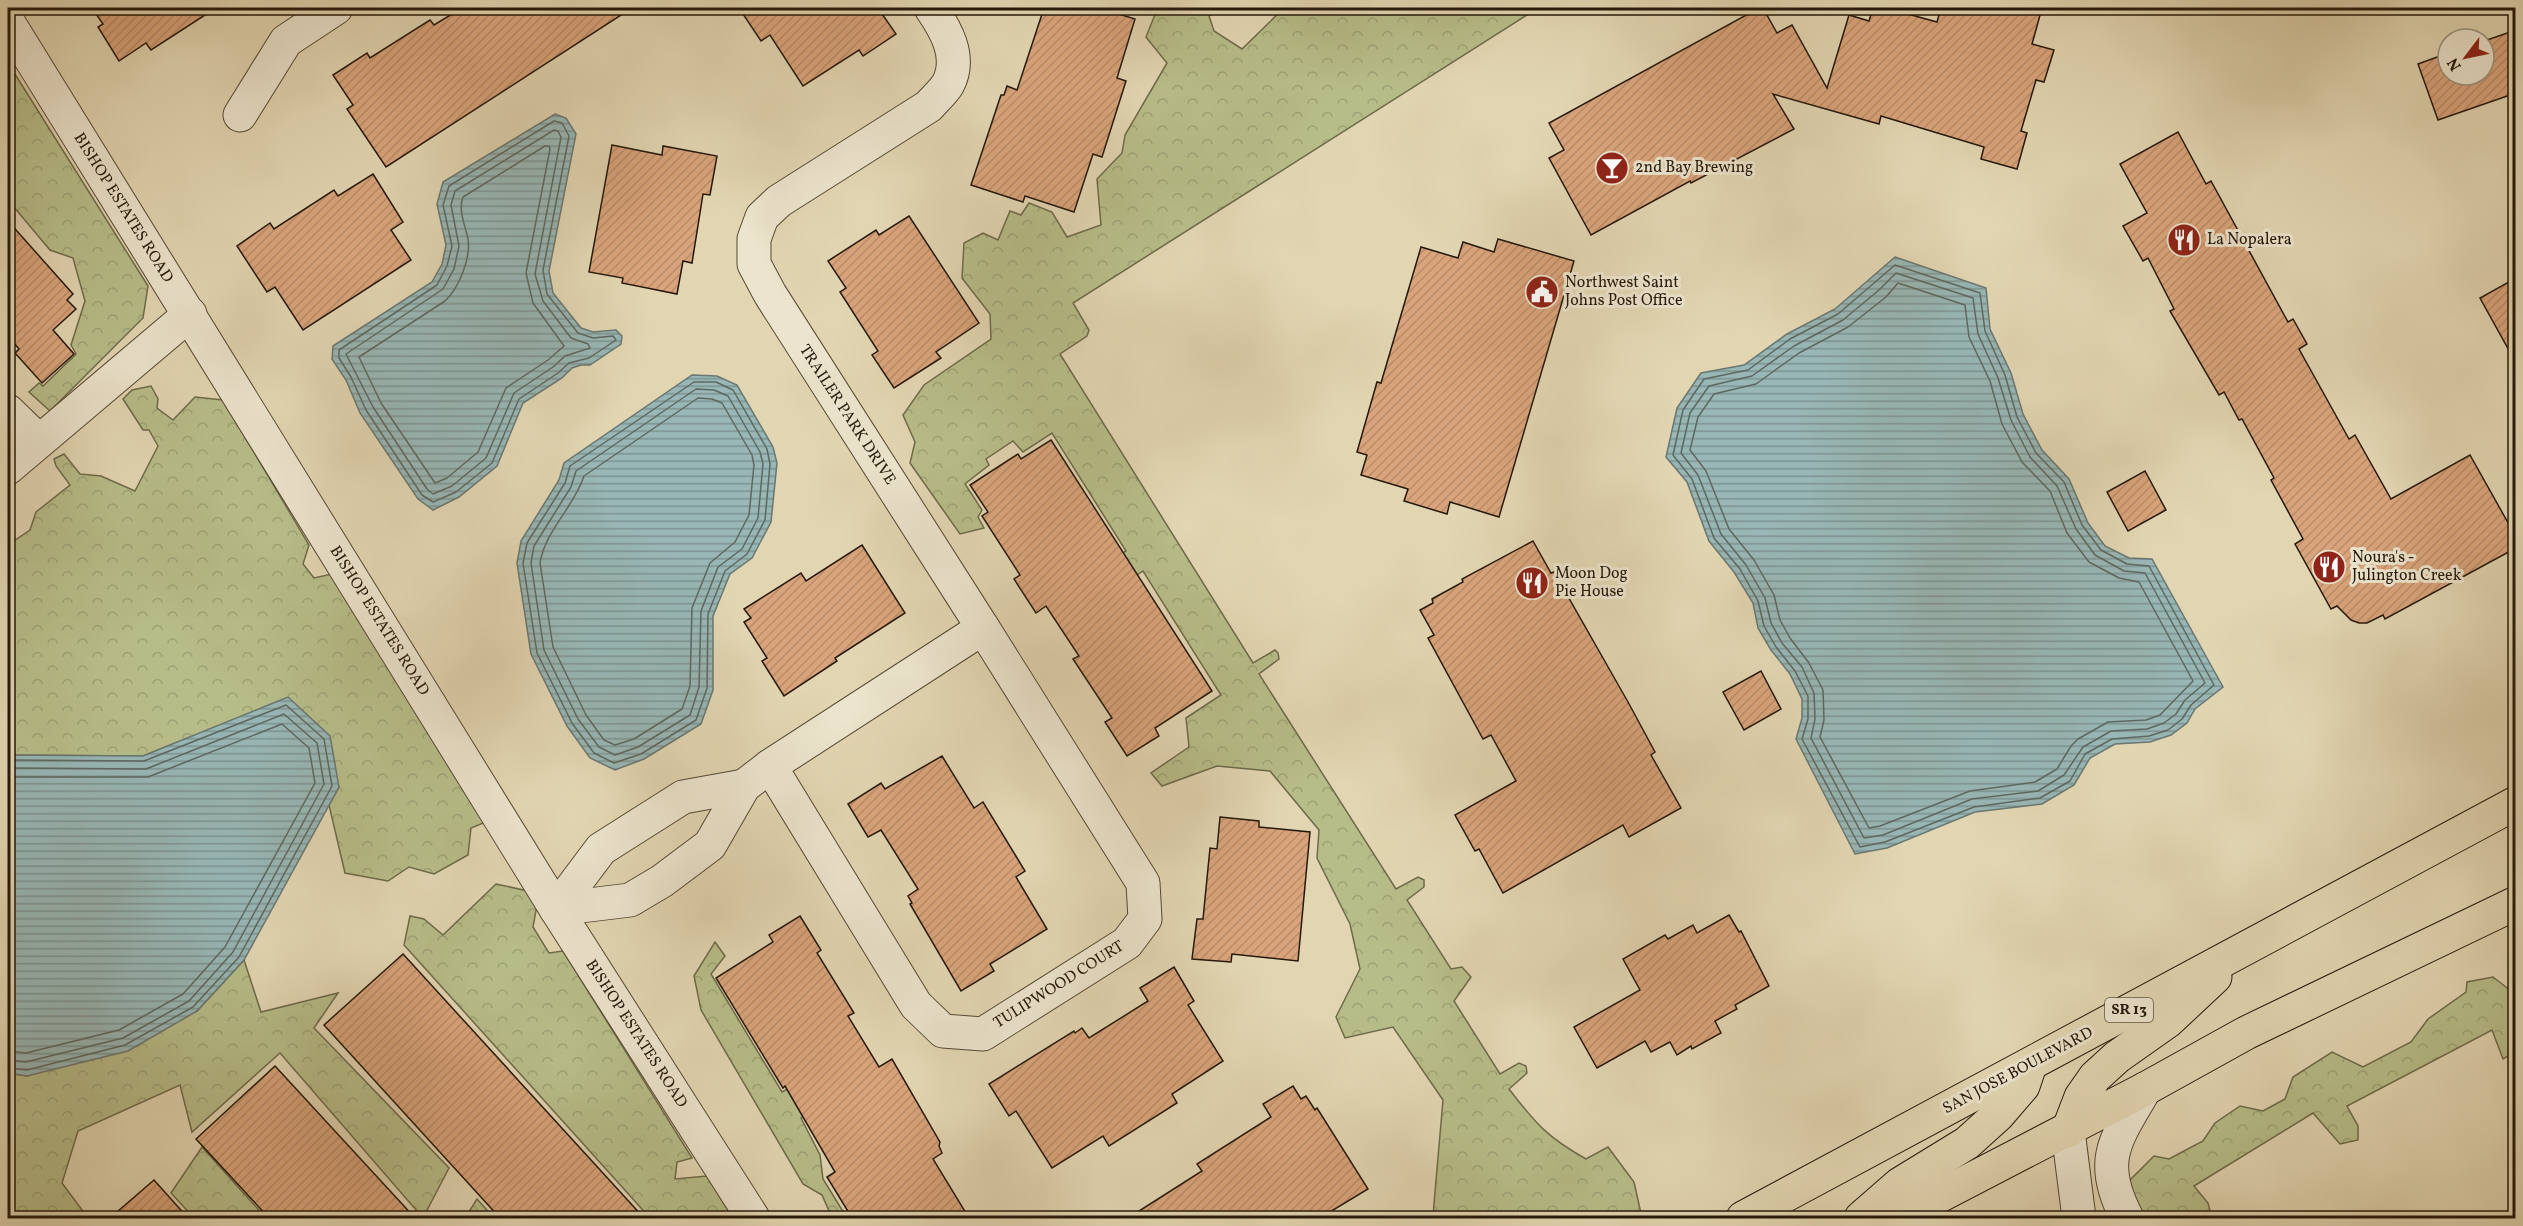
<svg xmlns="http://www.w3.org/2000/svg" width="2523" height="1226" font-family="Vollkorn,serif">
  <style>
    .forest { fill: url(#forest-crowns); stroke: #6e6a4a; stroke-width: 1.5 }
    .water { fill: url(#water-rules); stroke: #6a7771; stroke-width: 1.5 }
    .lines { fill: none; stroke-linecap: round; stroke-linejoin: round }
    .shore { stroke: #5e6860; stroke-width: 1.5 }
    .building { fill: url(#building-hatch); stroke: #24180a; stroke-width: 1.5 }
    .minor-casing { stroke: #544834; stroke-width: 35 }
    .tertiary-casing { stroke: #544834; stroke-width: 35 }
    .primary-casing { stroke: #24180a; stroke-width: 35 }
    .minor { stroke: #ece4cd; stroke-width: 33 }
    .tertiary { stroke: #ece4cd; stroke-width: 33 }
    .primary { stroke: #e2d6b2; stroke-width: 33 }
    .labels { text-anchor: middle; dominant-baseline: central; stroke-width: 6; stroke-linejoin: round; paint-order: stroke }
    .shield { fill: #ece4cd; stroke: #605544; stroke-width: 1.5 }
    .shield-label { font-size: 15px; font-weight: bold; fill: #24180a }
    .poi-label { font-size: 16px; fill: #24180a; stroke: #ece4cd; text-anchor: start }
    .street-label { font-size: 16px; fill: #24180a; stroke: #ece4cd }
  </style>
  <defs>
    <pattern id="forest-crowns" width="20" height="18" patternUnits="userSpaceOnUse" patternTransform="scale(1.5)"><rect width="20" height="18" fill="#b7bd89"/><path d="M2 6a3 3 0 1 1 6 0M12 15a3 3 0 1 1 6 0" fill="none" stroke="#9da275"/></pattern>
    <pattern id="water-rules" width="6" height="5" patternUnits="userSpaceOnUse" patternTransform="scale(1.5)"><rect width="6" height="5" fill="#98b7b6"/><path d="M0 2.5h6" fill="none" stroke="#7c9492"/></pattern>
    <pattern id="building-hatch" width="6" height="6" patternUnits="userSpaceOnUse" patternTransform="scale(1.5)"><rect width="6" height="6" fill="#d9a47b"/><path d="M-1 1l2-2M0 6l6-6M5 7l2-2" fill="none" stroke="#ba8c69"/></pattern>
  </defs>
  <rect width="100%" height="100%" fill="#e2d6b2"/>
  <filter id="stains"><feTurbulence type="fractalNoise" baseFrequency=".00333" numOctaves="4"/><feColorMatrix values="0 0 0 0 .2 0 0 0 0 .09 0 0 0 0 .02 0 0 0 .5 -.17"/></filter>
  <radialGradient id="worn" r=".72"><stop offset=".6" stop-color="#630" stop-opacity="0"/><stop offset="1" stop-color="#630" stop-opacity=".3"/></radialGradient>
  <g class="forest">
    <path d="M1146 8H1223L1209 16 1214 31 1242 49 1284 8H1538L1073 303 1089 330 1087 336 1060 354 1253 663 1275 650 1278 653 1279 659 1259 674 1396 889 1418 877 1424 880V887L1407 900 1451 969 1462 967 1471 977 1454 1001 1500 1074 1519 1063 1526 1066 1527 1073 1509 1089C1536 1124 1547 1137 1586 1159L1608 1147 1634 1182 1642 1218H1454L1433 1215 1443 1100 1393 1027 1345 1038 1336 1017 1360 969 1350 924 1317 858 1319 830 1270 771 1217 766 1162 786 1151 773 1189 747 1186 718 1221 695 1143 571 1121 586 1086 575 1126 551 1052 433 1023 452 1013 441 986 459 989 465 965 484 982 510 978 517 984 528 960 534 910 463 915 442 903 415 924 385 991 339 990 314 962 278 964 243 983 233 998 240 1010 211 1021 215 1029 203 1052 212 1067 237 1101 225 1097 179 1122 153 1125 135 1167 63 1146 37 1156 12Z"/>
    <polygon points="8,63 148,286 143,318 50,411 29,392 39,383 43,386 76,354 71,345 85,301 73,258 50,250 8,200"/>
    <polygon points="151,386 158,399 157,408 173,420 195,397 223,400 309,545 303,564 314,578 332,574 486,822 471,828 468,855 434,874 409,867 388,881 345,873 329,805 339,787 288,698 143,756 8,755 8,545 30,530 36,512 70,485 56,466 54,459 64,454 80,474 101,476 135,491 158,446 149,430 143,430 123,399 132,390"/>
    <polygon points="496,884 528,891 537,905 533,927 549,953 563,951 692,1158 677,1162 675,1179 707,1176 733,1218 650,1218 404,945 410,916 424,919 443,935"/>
    <polygon points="715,942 725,956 711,974 782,1092 811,1076 823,1104 801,1118 820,1155 823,1179 847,1218 825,1218 829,1211 822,1195 803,1184 701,1010 694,976"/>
    <polygon points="244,960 261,1012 338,993 314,1028 449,1168 423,1218 280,1053 192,1132 180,1085 78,1131 62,1183 88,1218 8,1218 8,1073 27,1076 197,1011"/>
    <polygon points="2493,977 2515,994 2515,1052 2503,1059 2492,1030 2347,1106 2358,1126 2358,1140 2340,1144 2313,1113 2194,1186 2208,1203 2212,1218 2140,1218 2127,1183 2154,1156 2169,1159 2203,1141 2215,1123 2240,1106 2263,1111 2285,1099 2293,1077 2332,1052 2363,1067 2411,1042 2428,1019 2466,992 2467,982"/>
    <polygon points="202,1147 266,1218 194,1218 171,1193"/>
    <polygon points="477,1199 494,1218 465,1218"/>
  </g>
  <g class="water">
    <polygon points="555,114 566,118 576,134 549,271 553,293 581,328 593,332 616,330 622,336 621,344 590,365 581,365 572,368 562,378 523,403 497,466 459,497 433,510 418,499 360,413 346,380 332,359 333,346 432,282 442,264 446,245 437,204 443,182"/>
    <polygon points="1895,257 1986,288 1990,329 2011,373 2023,414 2042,450 2069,479 2088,523 2105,546 2129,558 2152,559 2223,687 2195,709 2187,723 2171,735 2150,742 2115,744 2090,758 2074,785 2042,804 1975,812 1887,848 1855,854 1796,739 1802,718 1802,699 1790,674 1771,650 1758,628 1753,603 1734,572 1709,541 1687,482 1666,457 1677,408 1701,373 1744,365 1787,334 1835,309"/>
    <polygon points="692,375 717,376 737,385 773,447 777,463 771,522 752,558 730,574 713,616 713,690 701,724 644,759 615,770 590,758 567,726 531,654 517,563 521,541 559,480 564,463"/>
    <polygon points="288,697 330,736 339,787 244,960 197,1011 128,1051 27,1076 8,1073 8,755 143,756"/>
  </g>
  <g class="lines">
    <g class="shore">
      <polygon points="554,121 562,123 569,136 543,270 547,294 578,333 593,338 613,336 616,340 589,358 569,363 558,373 519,399 492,463 456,492 433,502 422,495 366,410 351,377 339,358 339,350 437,285 447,266 452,246 443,205 449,186"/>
      <polygon points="554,130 558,131 561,137 535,274 543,301 571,338 588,344 590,348 565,356 553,367 514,393 486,458 452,486 433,494 427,489 373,407 346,354 443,289 454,269 459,246 451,205 455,191"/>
      <path d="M545 146H549L550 149 526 273 533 303 564 346 548 360 506 388 478 452 447 478 435 483 381 403 359 357 445 301C459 288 471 258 468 239 465 225 458 210 463 197Z"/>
      <polygon points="1895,265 1980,293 1985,331 2005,375 2017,417 2036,453 2064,482 2082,525 2101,550 2127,564 2149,566 2214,685 2191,705 2182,719 2168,730 2149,736 2112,739 2085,754 2070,781 2040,798 1974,807 1885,842 1860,847 1802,739 1808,719 1808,696 1795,671 1776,647 1764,626 1758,601 1740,569 1714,538 1692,479 1673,455 1683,410 1704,379 1748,370 1790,339 1838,314"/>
      <polygon points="1896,273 1973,298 1978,334 1998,378 2011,420 2030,457 2057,486 2076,529 2095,555 2124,571 2145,573 2205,683 2185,700 2176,714 2164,723 2147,729 2111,731 2083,747 2064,775 2038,791 1972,799 1883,835 1864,838 1811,738 1815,719 1814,693 1802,667 1782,643 1771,623 1765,598 1746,565 1721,534 1698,475 1681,453 1690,413 1709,386 1752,376 1794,346 1843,320 1879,290"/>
      <polygon points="1898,283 1965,305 1969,337 1990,381 2002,424 2022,462 2050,491 2067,533 2089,562 2119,578 2139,582 2193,681 2160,715 2146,720 2108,722 2078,739 2071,746 2057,769 2035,782 1970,791 1880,826 1869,828 1820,737 1824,720 1823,690 1809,663 1790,638 1780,620 1774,595 1754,560 1729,529 1706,471 1690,450 1698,417 1714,394 1756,384 1799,353 1848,327 1886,297"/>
      <polygon points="694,382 716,382 733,390 767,449 770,464 765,520 747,554 725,571 708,614 707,688 696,720 641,754 614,763 594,753 572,723 537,653 523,563 527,543 565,483 570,466"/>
      <polygon points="696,389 714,390 728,396 760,452 763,464 758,518 742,549 718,567 701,611 699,687 690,715 638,747 615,755 599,747 578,719 544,650 531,563 534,546 571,487 576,471"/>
      <path d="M698 398 712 399 722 403 752 455 754 465 749 515 735 542 710 563 692 608 690 686 682 709 634 739 615 745 604 740 586 715 553 647 540 563C545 531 574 507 584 476Z"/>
      <polyline points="8,760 144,761 286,705 324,739 332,786 239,957 193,1007 125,1045 27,1070 8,1068"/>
      <polyline points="8,768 146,769 284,714 317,743 324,784 233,952 189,1001 123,1038 26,1062 8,1060"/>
      <polyline points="8,777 148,777 282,724 309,748 315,783 225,947 183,994 119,1030 26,1053 8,1051"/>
    </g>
  </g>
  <g class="building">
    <polygon points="92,8 216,8 151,50 146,43 119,61 98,27 103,24"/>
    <polygon points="462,8 632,8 386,167 347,109 353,105 333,75 367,53 370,58 430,20 434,25"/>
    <polygon points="739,8 878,8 896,34 863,56 859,50 803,86 770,35 761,41"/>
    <polygon points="1044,8 1099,8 1135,19 1117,78 1126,81 1102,157 1093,154 1074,212 1025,196 1023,202 971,185 1001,95 1004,95 1007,86 1017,90"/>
    <polygon points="1759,8 1763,8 1777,33 1792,25 1827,88 1849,15 1869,21 1873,8 1886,8 1937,22 1941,8 2042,8 2032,44 2054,50 2044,82 2036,80 2021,131 2027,133 2017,169 1981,159 1984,147 1881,116 1879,124 1773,94 1794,129 1691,183 1690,181 1591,235 1549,158 1564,150 1549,123"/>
    <polygon points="2516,30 2516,93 2438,120 2418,64 2448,53 2448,75 2484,75 2484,41"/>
    <polygon points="2178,132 2206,184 2211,181 2288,322 2293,319 2307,344 2299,349 2349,439 2355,435 2391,499 2470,455 2516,537 2516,548 2385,619 2383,615 2367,623 2359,623 2351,620 2337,606 2331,609 2295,544 2303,539 2271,480 2274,478 2242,419 2239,420 2224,392 2219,395 2170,311 2174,309 2148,258 2143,261 2123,226 2147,213 2120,164"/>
    <polygon points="612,145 662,155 663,146 717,156 710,195 703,194 692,263 683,261 677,294 622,283 623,278 589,272"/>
    <polygon points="373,174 403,222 391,230 411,260 303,330 275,287 267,292 237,246 270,223 274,229 334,190 338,196"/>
    <polygon points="909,216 979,323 936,352 941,358 894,388 872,355 878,351 840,292 846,288 828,261 876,230 879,235"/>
    <polygon points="8,221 73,294 67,300 76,309 53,330 74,354 42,383 15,353 19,349 8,336"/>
    <polygon points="1498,239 1574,261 1499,517 1450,502 1447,514 1404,501 1408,489 1361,475 1367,455 1357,452 1377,382 1381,383 1421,247 1458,258 1463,242 1494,252"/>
    <polygon points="2516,278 2516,363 2480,298"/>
    <polygon points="1051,440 1212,691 1155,728 1159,736 1127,756 1105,722 1112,718 1073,659 1079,656 1046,606 1036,613 1014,579 1020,575 982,516 988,512 970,485 1018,454 1021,459"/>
    <polygon points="2145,471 2166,510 2128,531 2107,492"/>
    <polygon points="1533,541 1551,573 1554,572 1628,702 1655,752 1651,755 1681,808 1629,837 1623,825 1503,893 1479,849 1475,851 1455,815 1516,781 1491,735 1483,739 1428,638 1434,635 1420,610 1433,603 1432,599 1463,582 1462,579"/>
    <polygon points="862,545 905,613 835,658 837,661 784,696 762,661 767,658 744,622 751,618 744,609 801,573 806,581"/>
    <polygon points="1761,671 1781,709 1744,730 1723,692"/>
    <polygon points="942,756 974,808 983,802 1025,871 1016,877 1047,929 990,964 994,971 961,991 910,904 912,903 908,896 918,889 881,830 868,837 848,804 881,783 885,789"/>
    <polygon points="1220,817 1259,821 1259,827 1310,832 1298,961 1232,954 1231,962 1192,959 1197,919 1203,919 1210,848 1217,849"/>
    <polygon points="1729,915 1739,932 1741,931 1769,986 1735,1005 1737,1009 1715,1021 1721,1033 1692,1049 1691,1046 1677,1055 1670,1042 1651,1052 1645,1041 1597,1068 1574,1027 1640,990 1623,959 1665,935 1668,939 1693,925 1697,933"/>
    <polygon points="800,916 821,950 817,953 854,1013 848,1016 879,1067 892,1059 940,1142 939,1146 942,1153 933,1159 969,1218 852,1218 827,1177 835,1172 785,1086 783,1088 716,978 773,942 769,935"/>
    <polygon points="403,954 644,1218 500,1218 324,1025"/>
    <polygon points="1174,967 1194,1001 1188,1005 1223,1061 1172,1094 1177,1103 1109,1146 1103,1136 1052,1168 1016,1111 1009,1116 989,1084 1074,1031 1075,1033 1082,1028 1089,1038 1148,1001 1140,988"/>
    <polygon points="275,1066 415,1218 269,1218 196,1139"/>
    <polygon points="1293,1086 1301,1099 1306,1096 1315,1110 1317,1108 1368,1189 1320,1218 1128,1218 1202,1171 1197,1164 1271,1117 1263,1104"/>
    <polygon points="154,1180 188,1218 110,1218"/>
  </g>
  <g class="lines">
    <defs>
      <g id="minor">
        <polyline points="240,115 286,41 336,8"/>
        <polyline points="8,411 39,441"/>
        <polyline points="8,468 190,314"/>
        <polyline points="770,766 916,1005 943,1031 983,1034 1127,943 1145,919 1143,883 983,628"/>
        <path d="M556 909 630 900 662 881 710 845 744 786 770 766 983 628 770 294 754 264V239L762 217 779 201 929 106C935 99 944 91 948 84 962 57 946 30 931 8"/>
        <polyline points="556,909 601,849 683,797 744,786"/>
        <polyline points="2068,1131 2079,1218"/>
        <path d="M2127 1218C2097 1161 2115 1140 2145 1089"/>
      </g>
      <polyline id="tertiary" points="8,22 556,909 753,1218"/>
      <g id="primary">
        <polyline points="2068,1131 2081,1097 2095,1077 2117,1057 2168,1021 2215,977"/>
        <polyline points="1743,1218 2516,803"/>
        <polyline points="1861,1218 1900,1184 1967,1143 1998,1115 2023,1086 2030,1065"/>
        <polyline points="1897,1218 2145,1089 2246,1033 2516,903"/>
      </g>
    </defs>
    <use href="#minor" class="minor-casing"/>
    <use href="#tertiary" class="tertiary-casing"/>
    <use href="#primary" class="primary-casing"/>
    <use href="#minor" class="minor"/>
    <use href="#tertiary" class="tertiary"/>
    <use href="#primary" class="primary"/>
  </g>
  <defs>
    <symbol id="bar-disc" viewBox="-11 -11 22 22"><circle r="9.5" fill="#8f2418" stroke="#ece4cd"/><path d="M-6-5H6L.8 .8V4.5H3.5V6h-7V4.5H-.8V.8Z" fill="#fff"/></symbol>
    <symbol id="restaurant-disc" viewBox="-11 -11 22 22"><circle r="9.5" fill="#8f2418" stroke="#ece4cd"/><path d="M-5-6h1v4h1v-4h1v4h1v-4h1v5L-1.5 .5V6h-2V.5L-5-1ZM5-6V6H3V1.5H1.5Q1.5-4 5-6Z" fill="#fff"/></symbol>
    <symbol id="civic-disc" viewBox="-11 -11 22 22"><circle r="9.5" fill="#8f2418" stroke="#ece4cd"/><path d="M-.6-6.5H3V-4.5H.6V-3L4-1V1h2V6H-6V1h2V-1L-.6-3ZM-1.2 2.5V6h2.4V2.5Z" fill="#fff"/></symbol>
  </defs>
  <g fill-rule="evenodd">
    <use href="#bar-disc" x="1593" y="149" width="38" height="38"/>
    <use href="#restaurant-disc" x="2165" y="221" width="38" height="38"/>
    <use href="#civic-disc" x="1523" y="273" width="38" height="38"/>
    <use href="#restaurant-disc" x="2310" y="548" width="38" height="38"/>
    <use href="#restaurant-disc" x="1513" y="564" width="38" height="38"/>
  </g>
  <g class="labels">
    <rect class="shield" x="2105" y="998" width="48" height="24" rx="4.5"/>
    <g class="shield-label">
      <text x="2129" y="1010">SR 13</text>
    </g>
    <g class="poi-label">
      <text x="1635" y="168">2nd Bay Brewing</text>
      <text x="2207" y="240">La Nopalera</text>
      <text x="1565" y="283">Northwest Saint<tspan x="1565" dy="18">Johns Post Office</tspan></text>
      <text x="2352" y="558">Noura's -<tspan x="2352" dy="18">Julington Creek</tspan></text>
      <text x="1555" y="574">Moon Dog<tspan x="1555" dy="18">Pie House</tspan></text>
    </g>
    <g class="street-label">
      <text transform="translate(123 208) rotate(58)">BISHOP ESTATES ROAD</text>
      <text transform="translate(847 415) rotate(57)">TRAILER PARK DRIVE</text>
      <text transform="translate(379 621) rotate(58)">BISHOP ESTATES ROAD</text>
      <text transform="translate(1059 985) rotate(-32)">TULIPWOOD COURT</text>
      <text transform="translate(636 1034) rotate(57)">BISHOP ESTATES ROAD</text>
      <text transform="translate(2018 1071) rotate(-28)">SAN JOSE BOULEVARD</text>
    </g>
  </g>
  <rect width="2523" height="1226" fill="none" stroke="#e2d6b2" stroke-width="30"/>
  <rect x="9" y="9" width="2505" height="1208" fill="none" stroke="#24180a" stroke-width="3"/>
  <rect x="15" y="15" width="2493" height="1196" fill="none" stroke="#24180a" stroke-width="1.5"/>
  <g transform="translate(2466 57) rotate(238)"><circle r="28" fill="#ece4cd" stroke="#9c927f" stroke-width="1.5"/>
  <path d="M0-4.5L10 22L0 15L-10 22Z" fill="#8f2418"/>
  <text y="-9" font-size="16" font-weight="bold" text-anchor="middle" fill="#24180a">N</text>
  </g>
  <rect width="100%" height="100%" filter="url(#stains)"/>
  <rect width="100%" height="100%" fill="url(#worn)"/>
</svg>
